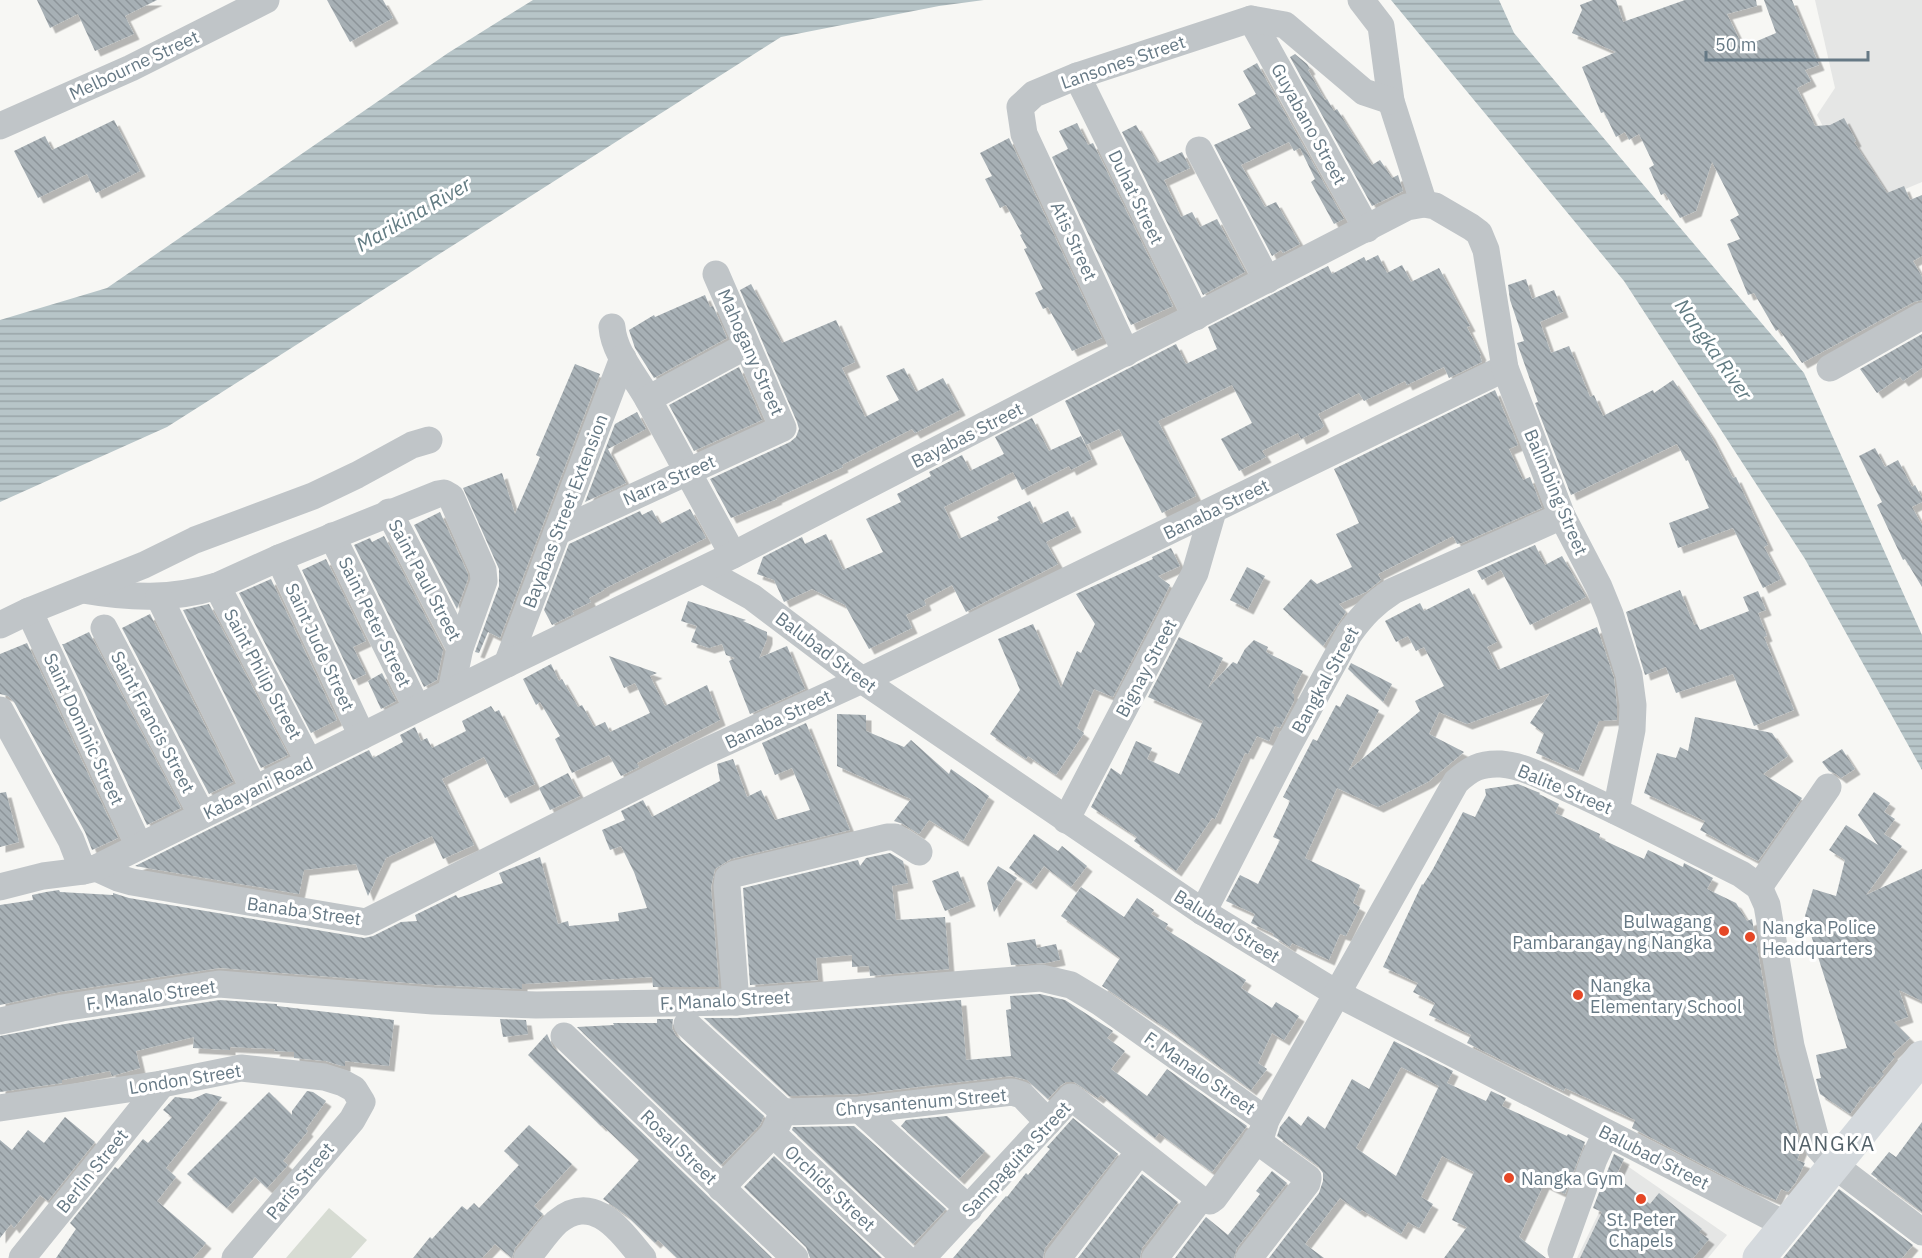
<svg xmlns="http://www.w3.org/2000/svg" width="1922" height="1258" font-family="'IBM Plex Sans',sans-serif">
  <style>
    .built { fill: #e5e6e5 }
    .pitch { fill: #d7dcd3 }
    .water { fill: url(#water-rules) }
    .building { fill: url(#building-back-hatch); fill-rule: evenodd; filter: url(#shadow) }
    .lines { fill: none; stroke-linecap: round; stroke-linejoin: round }
    .minor { stroke: #c0c5c8; stroke-width: 27 }
    .major { stroke: #d4d9dd; stroke-width: 33 }
    .poi-dot { fill: #e54726; stroke: #fff; stroke-width: 2 }
    .labels { text-anchor: middle; dominant-baseline: central; stroke-width: 6; stroke-linejoin: round; paint-order: stroke }
    .street-label { font-size: 18px; fill: #667985; stroke: #fff }
    .poi-label { font-size: 18px; fill: #667985; stroke: #fff; text-anchor: start }
    .water-label { font-size: 20px; font-style: italic; fill: #617b82; stroke: #fff }
    .quarter-label { font-size: 21px; letter-spacing: 1.5px; fill: #54626a; stroke: #fff }
  </style>
  <defs>
    <pattern id="water-rules" width="6" height="5" patternUnits="userSpaceOnUse" patternTransform="scale(1.5)"><rect width="6" height="5" fill="#b7c5c8"/><path d="M0 2.5h6" fill="none" stroke="#99a5a8"/></pattern>
    <pattern id="building-back-hatch" width="6" height="6" patternUnits="userSpaceOnUse" patternTransform="scale(1.5)"><rect width="6" height="6" fill="#a7b0b5"/><path d="M-1 5l2 2M0 0l6 6M5-1l2 2" fill="none" stroke="#8c9499"/></pattern>
    <filter id="shadow"><feDropShadow dx="5.5" dy="5.5" stdDeviation="0" flood-color="#0004"/></filter>
  </defs>
  <rect width="100%" height="100%" fill="#f7f7f4"/>
  <g class="built">
    <polygon points="1815,0 1922,0 1922,182 1865,206 1817,115 1835,88"/>
    <polygon points="1623,1163 1727,1235 1708,1258 1577,1258"/>
  </g>
  <polygon class="pitch" points="329,1208 367,1240 351,1258 286,1258"/>
  <g class="water">
    <polygon points="533,0 984,0 939,6 781,37 167,427 0,502 0,320 107,288 448,53"/>
    <polygon points="1391,0 1499,0 1514,33 1804,373 1922,635 1922,770 1805,559 1624,281"/>
  </g>
  <g class="building">
    <polygon points="37,0 157,0 125,16 134,34 95,51 78,14 50,28"/>
    <polygon points="327,0 383,0 393,18 350,42"/>
    <polygon points="1593,0 1616,0 1623,22 1685,0 1756,0 1757,6 1727,14 1743,47 1776,33 1764,0 1792,0 1819,65 1805,70 1811,81 1797,88 1815,126 1830,125 1844,118 1856,141 1854,142 1887,193 1904,186 1910,200 1922,195 1922,256 1913,261 1922,277 1922,300 1914,302 1802,363 1779,329 1776,331 1754,293 1748,295 1727,244 1740,239 1730,220 1739,215 1712,162 1696,211 1680,218 1665,193 1661,195 1649,168 1654,165 1639,134 1629,140 1625,132 1616,137 1604,112 1601,113 1582,67 1616,52 1572,33 1582,10 1580,5"/>
    <polygon points="1295,54 1307,64 1310,69 1308,70 1325,100 1327,99 1334,111 1337,109 1372,165 1380,160 1392,178 1398,175 1403,191 1372,206 1290,57"/>
    <polygon points="1257,63 1344,219 1334,224 1311,182 1315,179 1300,148 1294,151 1289,142 1241,165 1265,207 1276,202 1300,244 1283,253 1281,250 1272,256 1214,145 1251,128 1238,104 1256,94 1243,71"/>
    <polygon points="114,120 140,171 96,193 87,174 38,198 14,151 45,136 52,150"/>
    <polygon points="1077,123 1088,145 1093,143 1173,306 1131,325 1052,157 1068,149 1059,131"/>
    <polygon points="1136,125 1158,163 1182,152 1190,168 1164,180 1181,217 1192,212 1200,227 1217,219 1245,272 1203,295 1122,132"/>
    <polygon points="1009,138 1102,338 1072,351 1048,307 1043,309 1035,293 1043,289 1024,249 1027,248 1020,235 1022,234 1006,205 1000,208 985,179 992,176 980,153"/>
    <polygon points="1378,255 1387,273 1402,265 1411,282 1439,268 1470,326 1467,327 1481,355 1480,356 1482,362 1449,378 1444,367 1407,385 1405,381 1364,401 1359,393 1318,414 1324,426 1321,429 1301,439 1298,433 1262,451 1266,457 1239,471 1221,439 1252,423 1232,385 1158,421 1196,496 1162,513 1119,429 1086,445 1065,401 1176,344 1186,364 1217,349 1208,327 1328,266 1332,274 1364,257 1366,261"/>
    <polygon points="1526,279 1532,299 1554,290 1563,312 1540,322 1551,353 1569,346 1590,397 1594,395 1603,416 1653,390 1654,393 1673,380 1710,434 1733,478 1736,477 1768,545 1764,547 1781,579 1763,588 1733,528 1678,548 1669,523 1709,508 1688,460 1686,461 1677,444 1571,495 1535,403 1538,402 1517,343 1524,341 1510,300 1508,285"/>
    <polygon points="751,284 782,343 836,320 855,362 842,368 865,417 899,400 886,376 904,368 916,392 943,378 960,410 915,433 912,429 842,465 843,467 776,498 777,499 731,518 710,479 790,442 796,437 799,429 797,422 740,290"/>
    <polygon points="705,295 710,307 713,306 727,338 654,378 635,348 629,330 654,315 655,317"/>
    <polygon points="1922,334 1922,368 1903,381 1900,377 1877,393 1860,369"/>
    <polygon points="575,364 600,374 500,638 488,632 479,653 475,652 499,586 499,569 463,488 502,473 515,514 540,457 536,455"/>
    <polygon points="739,367 762,420 694,451 669,405"/>
    <polygon points="1495,390 1518,445 1509,449 1523,480 1530,477 1542,508 1462,543 1457,544 1453,536 1378,574 1381,580 1366,592 1339,604 1346,612 1323,646 1283,609 1311,579 1317,584 1352,567 1336,534 1359,523 1334,469"/>
    <polygon points="637,412 646,429 608,449 626,483 585,502 615,424"/>
    <polygon points="1032,418 1049,451 1081,436 1092,459 1071,470 1069,466 1022,490 1013,472 944,507 959,539 999,520 997,517 1030,501 1041,524 1068,511 1076,527 1046,542 1058,564 966,612 952,585 924,600 926,605 906,615 912,628 869,649 845,605 812,589 784,602 774,580 757,574 763,557 802,537 805,544 826,534 843,570 883,552 866,519 901,502 897,494 931,476 929,472 962,455 970,471 1004,454 995,437"/>
    <polygon points="1875,448 1885,467 1898,460 1912,487 1915,485 1922,498 1922,502 1912,507 1922,525 1922,587 1905,559 1903,560 1891,535 1877,505 1882,502 1859,456"/>
    <polygon points="690,509 706,538 604,589 604,590 589,598 591,602 572,611 574,614 552,625 544,610 569,544 640,511 642,515 652,510 660,524"/>
    <polygon points="440,512 468,574 468,579 457,609 414,525"/>
    <polygon points="384,536 443,650 437,680 424,687 354,545 370,538 372,542"/>
    <polygon points="1535,545 1545,565 1562,556 1586,597 1530,625 1501,570 1482,580 1477,571"/>
    <polygon points="1171,548 1180,566 1158,576 1170,585 1158,610 1113,697 1094,689 1077,728 1084,733 1056,775 1028,756 1026,759 990,734 1020,690 998,639 1033,624 1061,688 1077,651 1081,653 1095,624 1076,594 1153,559 1152,557"/>
    <polygon points="326,559 366,641 353,647 366,674 353,680 302,570"/>
    <polygon points="1247,567 1265,576 1248,609 1230,600"/>
    <polygon points="271,579 337,720 311,733 239,593"/>
    <polygon points="1469,588 1497,642 1487,647 1498,670 1597,627 1614,678 1617,706 1617,720 1599,721 1578,771 1536,753 1544,733 1530,723 1550,693 1467,724 1439,712 1429,734 1464,752 1428,782 1378,807 1337,788 1305,858 1360,885 1353,903 1360,907 1346,936 1340,934 1329,960 1292,943 1290,947 1273,936 1274,934 1251,923 1255,914 1226,901 1240,875 1258,884 1280,840 1273,837 1290,801 1283,797 1313,739 1317,741 1336,705 1340,707 1347,694 1379,710 1348,771 1420,711 1415,701 1444,686 1424,647 1416,651 1408,636 1396,642 1385,621 1420,603 1424,611"/>
    <polygon points="1680,590 1694,625 1697,624 1700,630 1749,611 1743,597 1758,591 1766,610 1758,613 1767,636 1764,637 1794,710 1754,726 1733,674 1676,693 1666,667 1645,675 1626,612"/>
    <polygon points="688,601 746,620 743,621 767,632 767,639 759,658 787,646 805,689 750,714 729,661 735,658 726,655 722,644 709,648 691,642 697,626 681,621"/>
    <polygon points="209,604 288,755 261,768 183,610"/>
    <polygon points="150,614 233,782 209,794 122,628"/>
    <polygon points="89,632 181,808 147,825 62,644 64,644"/>
    <polygon points="1179,637 1223,658 1208,688 1233,662 1237,664 1245,649 1254,640 1268,647 1266,652 1303,671 1292,693 1294,694 1294,701 1280,728 1275,726 1269,741 1257,736 1248,754 1245,753 1215,819 1212,818 1176,871 1134,841 1137,837 1091,807 1111,768 1121,775 1136,741 1152,748 1147,759 1179,774 1203,721 1148,697"/>
    <polygon points="27,643 118,838 92,850 85,832 14,702 8,696 0,694 0,654"/>
    <polygon points="609,656 657,673 650,676 665,706 707,685 720,720 637,763 639,767 621,776 609,755 572,773 555,739 560,736 540,702 536,705 523,679 551,664 559,681 562,679 578,707 582,705 594,727 605,722 610,732 650,713 635,683 624,688"/>
    <polygon points="1351,663 1392,684 1383,702 1348,669"/>
    <polygon points="382,673 396,701 381,709 368,681"/>
    <polygon points="491,706 495,712 499,710 535,784 505,798 484,757 442,779 474,845 443,859 432,836 386,858 368,896 356,864 304,870 299,894 135,866 369,750 373,758 403,742 400,735 415,727 421,741 427,738 432,748 466,731 462,721"/>
    <polygon points="837,714 866,715 866,731 904,747 911,740 949,774 951,769 989,796 963,841 929,820 919,834 903,824 894,821 911,799 837,766"/>
    <polygon points="1695,717 1772,733 1788,756 1763,774 1802,798 1758,861 1700,830 1705,821 1644,793 1657,753 1676,758 1680,747 1688,751"/>
    <polygon points="806,723 850,830 731,859 715,869 711,887 719,987 653,987 652,977 522,984 522,989 434,985 220,968 60,992 0,1005 0,905 33,900 32,895 46,892 59,890 60,892 113,895 113,893 129,898 364,938 373,936 401,922 417,921 415,915 456,895 458,898 503,883 499,873 540,857 558,924 568,921 569,926 619,921 618,913 647,908 634,872 621,846 610,850 602,830 625,820 621,811 643,800 652,817 720,781 717,764 733,759 747,797 761,790 775,820 810,810 792,768 775,775 762,743"/>
    <polygon points="1842,749 1855,769 1841,778 1836,774 1829,771 1822,762"/>
    <polygon points="568,773 580,796 550,810 539,788"/>
    <polygon points="1518,784 1540,793 1539,794 1559,804 1555,813 1600,834 1599,838 1644,859 1648,850 1683,867 1684,863 1713,878 1707,889 1736,903 1747,921 1752,919 1775,1049 1802,1148 1797,1160 1805,1163 1796,1182 1788,1192 1781,1189 1776,1200 1748,1188 1632,1128 1635,1120 1565,1088 1564,1091 1467,1043 1471,1035 1429,1015 1435,1003 1413,992 1418,983 1383,967 1422,884 1423,885 1433,869 1463,812 1475,817 1486,795 1485,789"/>
    <polygon points="6,792 19,842 0,847 0,793"/>
    <polygon points="1874,792 1890,803 1884,812 1895,819 1884,834 1902,846 1866,895 1922,869 1922,1001 1899,990 1908,1017 1894,1022 1910,1038 1892,1054 1895,1057 1882,1072 1884,1074 1873,1088 1870,1086 1850,1114 1820,1094 1816,1079 1821,1078 1816,1055 1847,1048 1805,916 1813,889 1836,896 1845,860 1829,850 1846,825 1878,845 1858,815"/>
    <polygon points="1034,834 1058,851 1062,846 1087,866 1071,887 1044,866 1031,884 1009,868"/>
    <polygon points="890,853 903,861 908,883 892,886 896,920 945,917 949,969 870,976 869,966 852,967 852,955 816,958 818,980 750,985 743,888 858,860 860,866 866,858"/>
    <polygon points="998,866 1017,878 994,912 987,883"/>
    <polygon points="958,871 970,901 945,911 932,881"/>
    <polygon points="1081,887 1124,917 1137,898 1154,910 1151,914 1168,924 1165,929 1246,980 1241,988 1272,1008 1276,1002 1299,1016 1284,1040 1272,1033 1258,1063 1267,1069 1251,1090 1169,1030 1102,986 1120,958 1061,916"/>
    <polygon points="1035,939 1037,948 1056,944 1060,960 1046,963 1011,965 1007,943"/>
    <polygon points="1040,994 1065,1000 1113,1031 1107,1038 1125,1051 1111,1069 1147,1096 1167,1069 1247,1126 1212,1172 1159,1133 1155,1138 1101,1095 1098,1098 1074,1082 1066,1082 1060,1086 1048,1099 1027,1080 1011,1076 859,1094 789,1096 704,1018 737,1018 961,1000 966,1060 1011,1056 1006,1010 1011,1009 1010,996"/>
    <polygon points="220,1000 277,1004 277,1006 394,1020 389,1066 345,1061 345,1066 342,1066 326,1061 294,1058 294,1052 274,1051 275,1049 230,1047 230,1050 193,1048 194,1037 136,1051 140,1068 112,1076 110,1071 62,1080 62,1083 0,1092 0,1036 65,1024"/>
    <polygon points="500,1019 526,1020 528,1034 503,1037"/>
    <polygon points="657,1019 673,1019 672,1028 676,1036 764,1116 760,1125 721,1165 577,1027 614,1025 613,1023 657,1023"/>
    <polygon points="547,1034 553,1047 772,1258 677,1258 658,1240 655,1243 626,1215 603,1199 639,1160 602,1125 601,1126 528,1055"/>
    <path d="M1394 1041 1453 1071 1447 1083 1486 1101 1491 1091 1506 1098 1502 1106 1567 1136 1568 1134 1585 1142 1565 1194 1544 1184 1519 1237 1546 1258H1444L1467 1227 1452 1220 1474 1172 1442 1156 1421 1197 1433 1204 1419 1228 1408 1222 1401 1234 1362 1210 1360 1212 1340 1198 1305 1244 1324 1258H1269L1319 1193 1323 1181V1173L1318 1166 1277 1136 1280 1127 1289 1116 1301 1126 1308 1116 1325 1129 1352 1079 1369 1089ZM1401 1067 1439 1086 1396 1176 1356 1148Z"/>
    <polygon points="307,1091 313,1092 326,1101 306,1129 308,1131 283,1161 288,1165 267,1188 255,1177 227,1208 187,1174 269,1092 292,1115 292,1111"/>
    <polygon points="206,1093 222,1097 166,1168 176,1177 157,1201 206,1243 193,1258 56,1258 76,1229 70,1223 115,1167 118,1169 143,1139 148,1143 172,1117 163,1110 175,1097 193,1099"/>
    <polygon points="947,1116 985,1151 959,1179 901,1126 906,1120"/>
    <polygon points="65,1117 95,1142 48,1201 40,1195 14,1228 11,1224 0,1238 0,1140 12,1150 28,1130 44,1143"/>
    <polygon points="1073,1118 1118,1154 1045,1248 1043,1258 953,1258 1006,1196 1007,1197 1026,1173 1028,1175 1050,1149 1047,1147"/>
    <polygon points="1922,1122 1922,1212 1871,1174 1889,1152 1896,1157"/>
    <polygon points="529,1125 572,1164 534,1206 543,1214 515,1248 512,1258 495,1244 482,1258 413,1258 430,1237 432,1239 462,1206 467,1210 474,1203 479,1208 519,1165 504,1151"/>
    <polygon points="854,1126 946,1209 913,1244 792,1130 793,1127"/>
    <polygon points="1614,1154 1624,1159 1616,1176 1650,1204 1659,1193 1702,1229 1699,1232 1709,1239 1693,1258 1580,1258 1602,1212 1593,1208"/>
    <polygon points="774,1156 882,1258 810,1258 806,1247 744,1187"/>
    <polygon points="1272,1171 1287,1183 1237,1248 1234,1258 1175,1258 1206,1217 1228,1235 1260,1194 1256,1191"/>
    <polygon points="1142,1174 1178,1202 1142,1248 1140,1258 1078,1258"/>
    <polygon points="1839,1189 1913,1245 1902,1258 1783,1258"/>
  </g>
  <g class="lines">
    <g class="minor">
      <polyline points="1361,0 1381,26 1391,101 1424,204"/>
      <polyline points="1251,19 1367,229"/>
      <polyline points="1077,76 1196,317"/>
      <polyline points="0,126 131,68 266,0"/>
      <polyline points="1199,150 1267,280"/>
      <path d="M612 327C614 354 637 378 649 401 677 452 705 504 733 555"/>
      <polyline points="1126,353 1024,134 1020,107 1034,94 1077,76 1251,19 1285,25 1364,92 1391,101"/>
      <polyline points="1830,368 1922,316"/>
      <polyline points="648,399 746,346"/>
      <polyline points="389,512 460,648"/>
      <polyline points="557,532 783,428 716,274"/>
      <polyline points="332,536 417,708"/>
      <polyline points="279,558 362,736"/>
      <polyline points="703,570 752,597 862,680 1203,912 1336,993 1786,1225"/>
      <polyline points="217,586 309,762"/>
      <path d="M83 590C129 598 172 600 217 586L279 558 438 494 444 493 451 497 483 570 484 581 460 648 451 691"/>
      <polyline points="159,597 254,789"/>
      <polyline points="29,611 139,846"/>
      <polyline points="0,625 29,611 144,565 195,540 313,496 357,475 412,445 429,440"/>
      <polyline points="104,628 202,815"/>
      <polyline points="507,664 623,358"/>
      <polyline points="0,710 71,840 83,871"/>
      <polyline points="1066,820 1195,573 1213,511"/>
      <polyline points="96,868 118,878 132,882 366,922 702,753 862,680 1505,368"/>
      <polyline points="0,887 43,876 83,871 96,868 507,664 733,555 1407,207 1424,204 1435,206 1471,227 1479,233 1486,250 1505,368 1562,516 1599,587 1610,614 1629,675 1633,705 1632,730 1616,811"/>
      <polyline points="1759,887 1828,787"/>
      <path d="M1203 912 1287 748 1349 634C1362 616 1374 603 1393 591L1562 516"/>
      <polyline points="736,1002 727,886 728,878 735,874 887,837 895,837 919,852"/>
      <polyline points="0,1021 62,1008 219,984 433,1001 536,1005 736,1002 1041,978 1071,985 1101,1003 1266,1120"/>
      <polyline points="687,1024 783,1112"/>
      <polyline points="564,1036 795,1258"/>
      <polyline points="0,1108 162,1084 241,1068 324,1077 343,1083 354,1089 362,1102 352,1120 235,1258"/>
      <polyline points="860,1110 969,1209"/>
      <polyline points="783,1112 860,1110 1012,1092 1022,1095 1048,1122"/>
      <polyline points="783,1112 773,1134 905,1258"/>
      <polyline points="721,1188 773,1134"/>
      <polyline points="1561,1251 1594,1159 1606,1133"/>
      <polyline points="22,1258 162,1084"/>
      <path d="M527 1258C537 1247 546 1232 557 1222 594 1191 621 1232 643 1258"/>
      <path d="M922 1258 1071 1097 1200 1199 1210 1201 1214 1198 1262 1133 1266 1120 1456 782C1470 769 1480 763 1501 764 1526 766 1551 781 1573 791 1630 817 1685 846 1741 874L1759 887 1767 905 1791 1046 1818 1147 1834 1165 1922 1232"/>
      <polyline points="1058,1258 1139,1152"/>
      <polyline points="1155,1258 1200,1199"/>
      <polyline points="1249,1258 1307,1183 1308,1178 1256,1140"/>
    </g>
    <polyline class="major" points="1759,1258 1922,1057"/>
  </g>
  <g class="poi-dot">
    <circle cx="1724" cy="931" r="6"/>
    <circle cx="1750" cy="937" r="6"/>
    <circle cx="1578" cy="995" r="6"/>
    <circle cx="1509" cy="1178" r="6"/>
    <circle cx="1641" cy="1199" r="6"/>
  </g>
  <g class="labels">
    <g class="street-label">
      <text transform="translate(1123 62) rotate(-19)">Lansones Street</text>
      <text transform="translate(134 65) rotate(-25)">Melbourne Street</text>
      <text transform="translate(1309 124) rotate(61)">Guyabano Street</text>
      <text transform="translate(1136 197) rotate(64)">Duhat Street</text>
      <text transform="translate(1074 241) rotate(65)">Atis Street</text>
      <text transform="translate(751 352) rotate(66)">Mahogany Street</text>
      <text transform="translate(967 435) rotate(-27)">Bayabas Street</text>
      <text transform="translate(669 480) rotate(-24)">Narra Street</text>
      <text transform="translate(1556 492) rotate(67)">Balimbing Street</text>
      <text transform="translate(1216 509) rotate(-26)">Banaba Street</text>
      <text transform="translate(565 511) rotate(-69)">Bayabas Street Extension</text>
      <text transform="translate(425 580) rotate(62)">Saint Paul Street</text>
      <text transform="translate(375 622) rotate(64)">Saint Peter Street</text>
      <text transform="translate(320 647) rotate(65)">Saint Jude Street</text>
      <text transform="translate(826 652) rotate(37)">Balubad Street</text>
      <text transform="translate(1146 668) rotate(-62)">Bignay Street</text>
      <text transform="translate(263 674) rotate(62)">Saint Philip Street</text>
      <text transform="translate(1325 680) rotate(-61)">Bangkal Street</text>
      <text transform="translate(778 719) rotate(-25)">Banaba Street</text>
      <text transform="translate(153 722) rotate(62)">Saint Francis Street</text>
      <text transform="translate(84 729) rotate(65)">Saint Dominic Street</text>
      <text transform="translate(258 788) rotate(-26)">Kabayani Road</text>
      <text transform="translate(1565 789) rotate(23)">Balite Street</text>
      <text transform="translate(304 911) rotate(8)">Banaba Street</text>
      <text transform="translate(1227 926) rotate(32)">Balubad Street</text>
      <text transform="translate(151 995) rotate(-8)">F. Manalo Street</text>
      <text transform="translate(725 1000) rotate(-3)">F. Manalo Street</text>
      <text transform="translate(1200 1073) rotate(35)">F. Manalo Street</text>
      <text transform="translate(185 1079) rotate(-9)">London Street</text>
      <text transform="translate(921 1102) rotate(-5)">Chrysantenum Street</text>
      <text transform="translate(679 1147) rotate(44)">Rosal Street</text>
      <text transform="translate(1654 1157) rotate(27)">Balubad Street</text>
      <text transform="translate(1016 1159) rotate(-47)">Sampaguita Street</text>
      <text transform="translate(92 1171) rotate(-51)">Berlin Street</text>
      <text transform="translate(300 1181) rotate(-50)">Paris Street</text>
      <text transform="translate(830 1188) rotate(43)">Orchids Street</text>
    </g>
    <g class="poi-label">
      <text x="1712" y="921" text-anchor="end">Bulwagang<tspan x="1712" dy="21">Pambarangay ng Nangka</tspan></text>
      <text x="1762" y="927">Nangka Police<tspan x="1762" dy="21">Headquarters</tspan></text>
      <text x="1590" y="985">Nangka<tspan x="1590" dy="21">Elementary School</tspan></text>
      <text x="1521" y="1178">Nangka Gym</text>
      <text x="1641" y="1219" text-anchor="middle">St. Peter<tspan x="1641" dy="21">Chapels</tspan></text>
    </g>
    <g class="water-label">
      <text transform="translate(413 214) rotate(-30)">Marikina River</text>
      <text transform="translate(1714 349) rotate(55)">Nangka River</text>
    </g>
    <g class="quarter-label">
      <text x="1829" y="1143">NANGKA</text>
    </g>
  </g>
  <path d="M1706 51v9h162v-9" fill="none" stroke="#667985" stroke-width="3"/>
  <text x="1715" y="51" font-size="18" fill="#667985" stroke="#ffffff" stroke-width="4.5" paint-order="stroke">50 m</text>
</svg>
